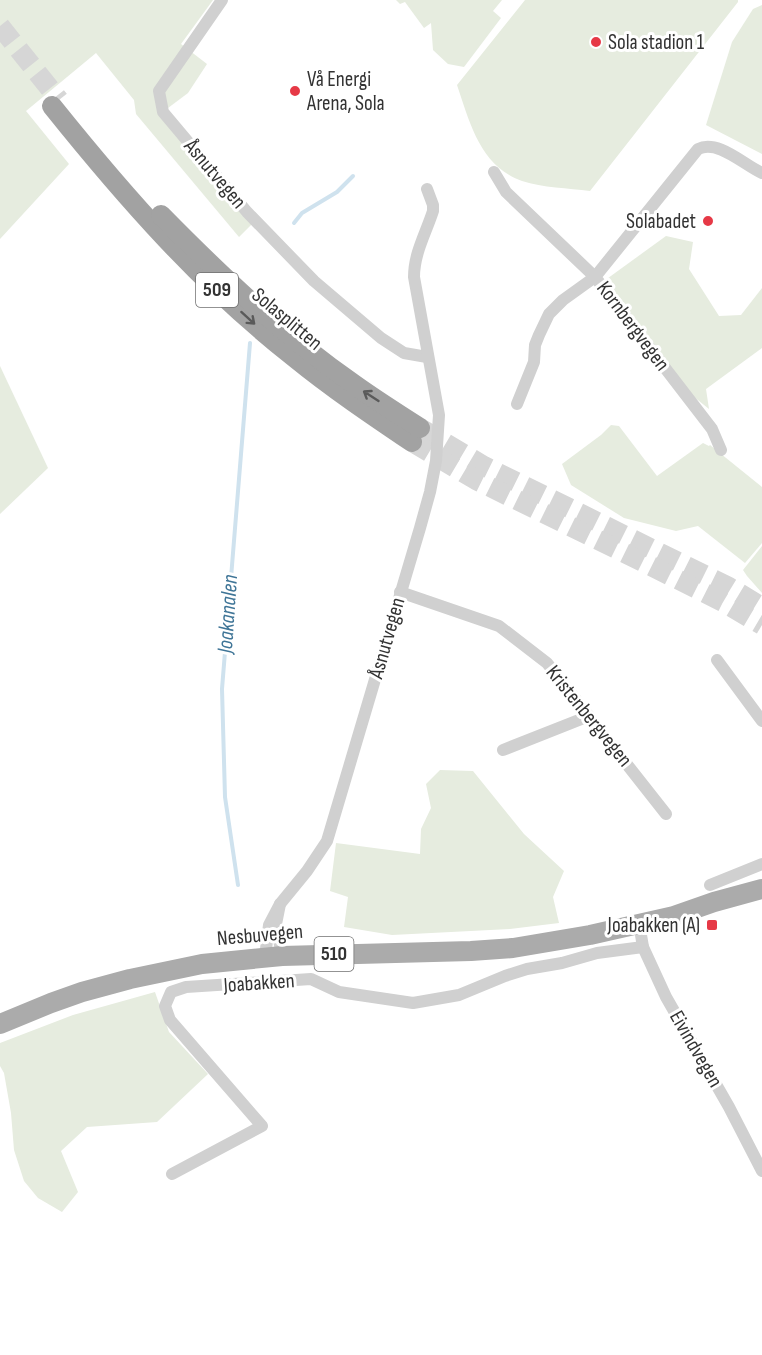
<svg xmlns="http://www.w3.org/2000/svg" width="762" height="1355" font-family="'Sofia Sans Condensed',sans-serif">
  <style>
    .green { fill: #e6ecdf }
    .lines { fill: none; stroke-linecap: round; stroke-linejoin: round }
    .stream { stroke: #cfe2ee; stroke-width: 4 }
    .trunk-tunnel { stroke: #d6d6d6; stroke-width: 20; stroke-dasharray: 20 10; stroke-linecap: butt }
    .minor { stroke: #d0d0d0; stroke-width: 12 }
    .primary { stroke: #ababab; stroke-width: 20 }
    .trunk { stroke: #a2a2a2; stroke-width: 20 }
    .oneway { stroke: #5a5a5a }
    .poi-dot { fill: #e63946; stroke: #fff; stroke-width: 2 }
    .labels { text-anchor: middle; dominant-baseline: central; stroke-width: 6; stroke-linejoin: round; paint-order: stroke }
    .shield { fill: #fff; stroke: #707070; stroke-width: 1.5 }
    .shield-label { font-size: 20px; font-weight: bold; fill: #333 }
    .poi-label { font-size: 21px; fill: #333; stroke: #fff; text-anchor: start }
    .street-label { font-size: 21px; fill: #333; stroke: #fff }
    .water-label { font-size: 22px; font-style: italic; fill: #3f7597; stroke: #fff }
  </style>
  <rect width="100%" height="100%" fill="#fff"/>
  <g class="green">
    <polygon points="0,0 213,0 181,44 207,64 188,93 168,108 161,117 252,224 239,237 136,114 134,100 96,53 26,111 69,164 0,239"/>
    <polygon points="396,0 502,0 493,11 501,18 464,67 448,64 433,50 431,23 424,28 405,2 400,4"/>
    <path d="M525 0H738V2L590 191C568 188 543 188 522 181 480 166 470 123 457 85Z"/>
    <polygon points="762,5 762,154 706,125 732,42 753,9"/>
    <polygon points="666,236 693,242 689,269 719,316 741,315 762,288 762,348 706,389 709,409 683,388 604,281"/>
    <polygon points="0,366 48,468 0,514"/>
    <polygon points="611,425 619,426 657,476 703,443 709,446 710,445 762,487 762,543 745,563 698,526 676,531 624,518 571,485 562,464 601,435"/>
    <polygon points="762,546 762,593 747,576 743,570"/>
    <polygon points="440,770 473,771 524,834 564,871 553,897 559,923 510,929 392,935 344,927 348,897 330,891 336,843 420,854 421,829 431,808 426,784"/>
    <polygon points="155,992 169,1032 208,1074 157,1122 87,1127 61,1151 78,1192 62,1212 38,1198 24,1181 14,1150 11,1113 4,1073 0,1066 0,1043 73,1015"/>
  </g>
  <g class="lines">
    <g class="stream">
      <polyline points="294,223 302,213 337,192 353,176"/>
      <polyline points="238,885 225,797 222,689 250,343"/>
    </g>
    <g class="trunk-tunnel">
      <polyline points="0,26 59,100"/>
      <polyline points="420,428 484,466 729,587 762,607"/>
      <polyline points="412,442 476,480 641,561 723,602 762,625"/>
    </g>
    <g class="minor">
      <polyline points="222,0 159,91 163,112 247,212 314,281 381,338 404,353 427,357"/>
      <polyline points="494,172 506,192 595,277 563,300 549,314 539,335 535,345 534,362 517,404"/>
      <path d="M721 450 712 429 595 277 698 149C718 139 744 165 762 173"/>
      <polyline points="400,592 499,626 547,663 666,814"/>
      <polyline points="717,660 762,721"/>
      <polyline points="503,750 589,716"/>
      <polyline points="710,885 762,864"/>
      <path d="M280 904 307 871 327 841 420 528 430 492 436 461 439 415 414 277C414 253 426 233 433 211V205L427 189"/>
      <polyline points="639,923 643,947 666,997 729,1107 762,1171"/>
      <polyline points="265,957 269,925 280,904 276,924 282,956"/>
      <polyline points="172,1174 262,1126 170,1020 165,1006 171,992 186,987 311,979 339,992 413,1003 459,995 505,976 527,969 562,963 597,953 643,947"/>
    </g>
    <polyline class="primary" points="0,1024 51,1003 82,992 130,979 202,964 282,956 471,951 513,948 590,935 674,916 714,902 762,889"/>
    <g class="trunk">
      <path d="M52 106C125 197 202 285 294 357 332 388 372 415 412 442"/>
      <path d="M161 215C221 276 284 336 355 385 376 400 398 414 420 428"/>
    </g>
  </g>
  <defs><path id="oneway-shaft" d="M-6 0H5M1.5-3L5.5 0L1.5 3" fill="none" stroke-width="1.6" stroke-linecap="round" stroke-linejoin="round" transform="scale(1.5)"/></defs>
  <g class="oneway">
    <use href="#oneway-shaft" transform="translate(248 318) rotate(42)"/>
    <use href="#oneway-shaft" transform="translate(371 396) rotate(-147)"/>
  </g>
  <g class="poi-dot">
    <circle cx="596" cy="42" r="6"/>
    <circle cx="295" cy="91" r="6"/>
    <circle cx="708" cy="221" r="6"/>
    <rect x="706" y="919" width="12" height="12" rx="3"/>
  </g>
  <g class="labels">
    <g class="shield">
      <rect x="196" y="273" width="42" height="34" rx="4.5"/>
      <rect x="314.5" y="937" width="39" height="34" rx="4.5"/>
    </g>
    <g class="shield-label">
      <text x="217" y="290">509</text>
      <text x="334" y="954">510</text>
    </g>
    <g class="poi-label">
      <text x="608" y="42">Sola stadion 1</text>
      <text x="307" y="79">Vå Energi<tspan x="307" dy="24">Arena, Sola</tspan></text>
      <text x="696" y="221" text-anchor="end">Solabadet</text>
      <text x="700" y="925" text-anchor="end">Joabakken (A)</text>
    </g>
    <g class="street-label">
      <text transform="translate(215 174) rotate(50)">Åsnutvegen</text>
      <text transform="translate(287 319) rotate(40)">Solasplitten</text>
      <text transform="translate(633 326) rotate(53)">Kornbergvegen</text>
      <text transform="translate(387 638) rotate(-74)">Åsnutvegen</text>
      <text transform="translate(589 716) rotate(51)">Kristenbergvegen</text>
      <text transform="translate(260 935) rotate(-5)">Nesbuvegen</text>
      <text transform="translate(259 983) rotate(-4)">Joabakken</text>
      <text transform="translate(696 1049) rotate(60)">Eivindvegen</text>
    </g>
    <g class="water-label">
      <text transform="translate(228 614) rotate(-86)">Joakanalen</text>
    </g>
  </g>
</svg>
